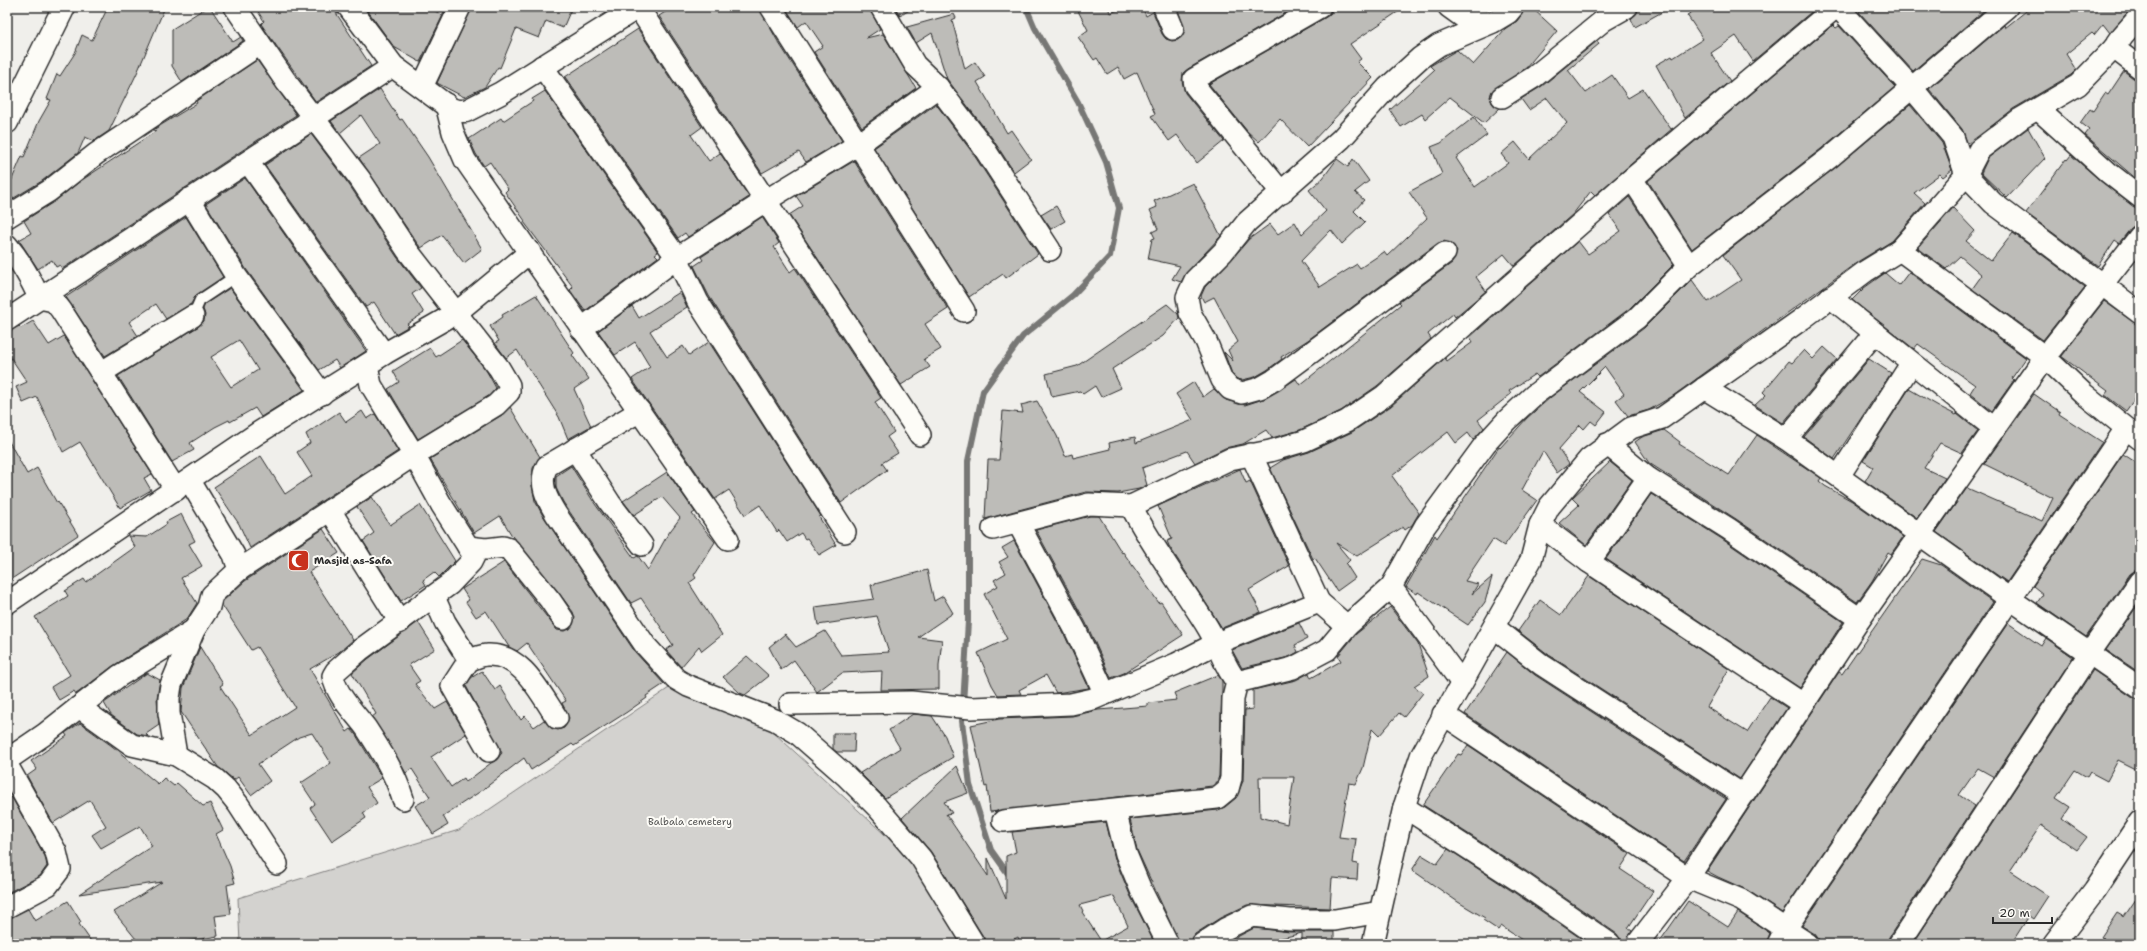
<svg xmlns="http://www.w3.org/2000/svg" width="2147" height="951" font-family="'Shantell Sans',sans-serif">
  <style>
    .green { fill: #d3d2cf; stroke: #7f7e7d }
    .lines { fill: none; stroke-linecap: round; stroke-linejoin: round }
    .stream { stroke: #777775; stroke-width: 6 }
    .building { fill: #bdbcb8; stroke: #2b2b2b; fill-rule: evenodd }
    .service-casing { stroke: #2b2b2b; stroke-width: 13 }
    .minor-casing { stroke: #2b2b2b; stroke-width: 24 }
    .tertiary-casing { stroke: #2b2b2b; stroke-width: 25 }
    .secondary-casing { stroke: #2b2b2b; stroke-width: 25 }
    .service { stroke: #fdfcf7; stroke-width: 10 }
    .minor { stroke: #fdfcf7; stroke-width: 21 }
    .tertiary { stroke: #fdfcf7; stroke-width: 22 }
    .secondary { stroke: #fdfcf7; stroke-width: 22 }
    .labels { text-anchor: middle; dominant-baseline: central; stroke-width: 4; stroke-linejoin: round; paint-order: stroke }
    .poi-label { font-size: 10px; font-weight: bold; fill: #2b2b2b; stroke: #fdfcf7; text-anchor: start }
    .park-label { font-size: 10px; fill: #555554; stroke: #fdfcf7 }
  </style>
  <rect width="100%" height="100%" fill="#f0efeb"/>
  <filter id="ink" filterUnits="userSpaceOnUse"><feTurbulence type="fractalNoise" baseFrequency=".025" numOctaves="2"/><feDisplacementMap in="SourceGraphic" scale="8" xChannelSelector="R" yChannelSelector="G"/><feConvolveMatrix kernelMatrix="1 2 1 2 8 2 1 2 1" color-interpolation-filters="sRGB"/></filter>
  <g filter="url(#ink)">
    <polygon class="green" points="669,688 734,696 908,856 967,944 240,944 238,898 459,830"/>
    <g class="lines">
      <polyline class="stream" points="1011,878 991,850 970,785 962,721 968,621 968,461 983,391 1023,336 1073,295 1110,256 1119,208 1106,162 1078,102 1035,28 1026,7"/>
    </g>
    <g class="building">
      <polygon points="108,7 165,7 137,73 109,131 94,141 85,137 78,153 42,181 9,201 7,200 7,191 22,156 24,157 39,121 51,100 47,99 57,74 60,76 75,53 82,35 92,40"/>
      <polygon points="207,7 210,7 233,42 241,37 243,41 182,82 172,66 172,29"/>
      <polygon points="255,7 337,7 339,14 336,13 371,66 316,102 261,24 264,21"/>
      <polygon points="365,7 428,7 442,15 447,7 420,62 394,47"/>
      <polygon points="472,7 572,7 563,28 546,21 539,38 516,29 500,68 498,67 485,87 464,97 437,83"/>
      <polygon points="673,7 759,7 777,40 842,141 806,162 799,152 762,173 659,16"/>
      <polygon points="785,7 869,7 880,29 866,38 883,34 916,88 862,127 814,52 823,46 806,21 798,27"/>
      <polygon points="895,7 914,7 900,16"/>
      <polygon points="1076,7 1107,7 1111,13 1124,7 1142,7 1146,16 1153,12 1162,34 1166,39 1172,41 1178,40 1185,31 1177,7 1296,7 1188,69 1183,73 1182,81 1185,93 1224,141 1197,163 1177,135 1169,141 1151,116 1155,114 1137,72 1124,79 1118,67 1107,74 1097,58 1094,60 1078,37 1088,30"/>
      <polygon points="1332,7 1405,7 1350,44 1361,59 1357,62 1373,78 1307,147 1280,119 1259,142 1247,131 1209,84 1326,17 1331,13"/>
      <polygon points="1525,7 1531,7 1557,31 1526,68 1492,91 1490,97 1492,103 1500,108 1484,123 1450,97 1425,119 1422,114 1401,127 1390,110 1434,70 1430,66 1457,50 1473,65 1506,28 1517,21 1522,14"/>
      <polygon points="1639,7 1671,7 1635,27 1631,19 1637,13"/>
      <polygon points="1700,7 1817,7 1753,61 1736,36 1711,53 1730,81 1685,118 1656,65 1672,56 1673,58 1703,39 1687,15"/>
      <polygon points="1866,7 1988,7 1913,71 1859,12"/>
      <polygon points="2031,7 2132,7 2110,33 2103,24 2094,35 2092,33 2066,54 2076,70 2071,75 2013,109 1968,145 1962,129 1929,89 2004,25 2005,28"/>
      <polygon points="954,14 956,18 952,20 965,69 975,62 985,77 977,82 1007,133 1011,130 1031,159 1014,172 992,138 947,79 932,33 916,43 907,27"/>
      <polygon points="1833,25 1836,28 1839,26 1895,87 1821,149 1692,249 1648,181"/>
      <polygon points="638,29 702,127 691,135 709,161 720,153 749,197 688,237 685,233 678,238 565,77"/>
      <polygon points="1597,41 1599,44 1568,70 1586,93 1612,75 1628,98 1643,89 1671,129 1673,128 1595,195 1591,191 1573,214 1514,266 1504,254 1476,277 1486,291 1455,317 1453,314 1428,334 1431,339 1377,386 1341,411 1300,430 1272,438 1266,430 1243,444 1225,448 1195,463 1187,451 1142,468 1147,485 1139,489 1118,493 1086,492 985,519 988,460 999,460 1003,411 1023,413 1021,405 1037,401 1057,436 1065,456 1072,454 1073,458 1110,449 1109,443 1135,437 1136,443 1193,420 1176,394 1194,382 1203,397 1214,389 1226,400 1245,405 1266,398 1296,379 1300,385 1401,304 1399,302 1452,263 1457,252 1454,246 1444,241 1438,243 1308,340 1281,357 1282,359 1267,370 1255,377 1242,380 1237,379 1232,374 1224,352 1233,361 1228,350 1238,342 1214,297 1204,302 1201,296 1205,287 1231,260 1249,239 1270,224 1278,234 1295,222 1302,234 1326,211 1309,190 1323,178 1337,159 1348,167 1353,159 1369,181 1355,192 1364,200 1354,211 1365,222 1342,244 1331,230 1301,261 1320,287 1357,264 1360,268 1384,252 1387,256 1427,218 1409,192 1442,174 1431,147 1441,143 1474,117 1487,135 1456,158 1475,187 1508,163 1501,154 1515,142 1529,159 1567,123 1547,98 1529,110 1521,99 1542,86"/>
      <polygon points="257,60 296,115 62,269 60,265 56,267 52,260 38,269 19,240 31,233 24,221 55,201 79,182 156,131 153,130 197,103 196,101"/>
      <polygon points="2124,71 2133,78 2140,80 2140,182 2085,135 2089,130 2080,123 2090,109 2093,111 2105,93 2108,95"/>
      <polygon points="380,89 400,120 402,119 428,157 482,249 464,263 442,235 421,248 417,243 359,158 380,144 361,115 340,133 331,121"/>
      <polygon points="545,91 658,252 655,254 658,257 585,311 570,290 573,287 524,222 525,221 505,192 508,189 490,162 484,166 476,154 469,139 501,118 503,121 533,101 532,99"/>
      <polygon points="936,104 972,152 1038,254 1006,278 1003,274 969,297 874,148"/>
      <polygon points="1910,105 1942,143 1952,170 1943,177 1940,174 1914,193 1925,203 1892,241 1859,261 1673,396 1649,410 1628,416 1616,400 1624,394 1605,367 1580,392 1606,412 1596,425 1591,421 1584,429 1580,425 1559,449 1569,464 1557,473 1543,451 1522,490 1537,500 1504,546 1493,539 1465,581 1478,584 1472,594 1492,577 1485,602 1468,625 1418,592 1417,594 1406,587 1435,535 1437,538 1499,447 1500,448 1527,418 1551,397 1644,328 1692,280 1708,302 1741,280 1723,255 1836,167"/>
      <polygon points="2028,128 2045,158 2007,198 1981,173 1988,158"/>
      <polygon points="311,134 350,186 397,257 421,288 412,294 424,313 407,324 409,326 395,334 374,302 366,307 265,165"/>
      <polygon points="2071,155 2102,182 2133,206 2140,209 2140,224 2131,228 2119,243 2115,240 2098,266 2026,213 2066,159 2067,160"/>
      <polygon points="854,161 948,309 925,324 941,349 924,359 930,367 901,385 789,215 803,206 796,196"/>
      <polygon points="245,178 366,351 340,368 335,360 319,370 246,269 206,204"/>
      <polygon points="1193,183 1221,236 1187,272 1181,282 1172,279 1180,266 1148,259 1152,239 1155,238 1152,232 1158,229 1150,210 1157,207 1154,201"/>
      <polygon points="1629,197 1674,264 1629,309 1538,377 1535,374 1509,391 1511,394 1478,420 1484,428 1473,440 1468,433 1456,443 1448,432 1392,476 1419,513 1412,525 1405,530 1403,527 1357,556 1336,543 1350,560 1346,564 1355,578 1337,591 1315,558 1313,559 1270,468 1283,460 1309,452 1352,432 1391,406 1445,358 1447,361 1473,342 1470,337 1578,241 1588,254 1621,231 1609,215"/>
      <polygon points="1056,206 1065,221 1051,229 1041,215"/>
      <polygon points="1953,208 1975,231 1966,241 1991,261 2013,233 2085,287 2043,340 1972,289 1982,275 1960,256 1946,269 1918,248"/>
      <polygon points="186,217 223,277 196,295 191,304 166,319 156,304 129,322 138,336 105,356 66,297"/>
      <polygon points="762,217 779,243 774,247 790,272 795,268 881,398 875,402 876,404 894,432 887,437 898,453 882,463 887,470 841,503 709,296 694,266 703,260 701,257"/>
      <polygon points="1909,272 2026,358 2012,378 2014,380 1992,411 1970,393 1975,385 1918,344 1914,349 1852,300 1864,288 1885,273 1899,285"/>
      <path d="M230 288 304 390 261 417 255 408 230 422 229 420 215 427 190 443 194 450 172 462 118 376 199 326 204 321 205 315 203 309 205 304ZM239 340 258 370 231 387 211 357Z"/>
      <polygon points="680,292 687,307 650,331 667,357 683,346 689,355 709,342 821,516 819,517 836,545 819,555 807,538 805,539 801,533 787,542 779,530 777,532 760,505 745,515 729,490 715,499 632,379 650,367 635,342 615,355 598,331 632,306 639,318"/>
      <polygon points="536,295 574,353 572,355 589,379 574,389 591,426 568,439 559,417 517,350 506,358 495,343 499,341 490,326 503,317 502,315"/>
      <polygon points="2104,301 2140,327 2140,391 2126,411 2105,395 2108,391 2061,356"/>
      <polygon points="1167,304 1178,314 1179,318 1163,336 1112,369 1121,388 1101,397 1095,386 1083,394 1080,391 1052,397 1046,374 1077,366"/>
      <polygon points="33,321 49,345 64,336 152,474 144,478 151,490 120,508 80,442 63,452 37,397 23,403 16,387 27,382 7,352 7,332 19,326 21,328"/>
      <polygon points="462,340 486,370 496,388 489,396 418,439 388,389 399,382 393,371 430,348 436,357"/>
      <polygon points="1824,347 1837,359 1783,423 1755,405 1766,395 1763,392 1789,361 1792,363 1804,350 1813,359"/>
      <polygon points="1869,359 1891,373 1834,459 1804,437"/>
      <polygon points="1909,389 1942,408 1956,415 1957,414 1978,431 1962,453 1940,443 1924,468 1945,478 1917,518 1865,481 1873,467 1863,461"/>
      <polygon points="2034,394 2060,412 2059,414 2102,442 2007,582 1936,532 1967,488 2042,521 2053,498 1984,464"/>
      <polygon points="510,407 540,457 533,468 532,485 535,501 542,514 635,652 664,684 646,696 647,698 627,712 574,746 572,744 531,770 524,758 481,791 443,816 448,825 433,834 415,806 430,797 412,769 406,773 372,717 376,714 352,673 368,659 418,622 435,649 409,665 420,681 415,684 435,709 447,702 466,734 431,757 451,787 464,778 466,782 491,763 495,761 502,753 466,686 471,678 482,671 495,690 500,686 521,720 525,716 534,727 544,720 551,728 558,730 564,728 569,718 562,703 566,701 527,643 517,651 509,647 486,611 476,617 466,602 469,600 462,589 504,562 557,630 564,631 570,629 575,618 573,612 559,593 514,539 500,516 474,533 430,459 502,415"/>
      <polygon points="362,411 367,419 375,414 398,451 250,548 239,524 214,487 261,456 285,494 312,476 297,452 310,443 306,434 339,412 346,422"/>
      <polygon points="1664,430 1680,442 1679,444 1729,475 1757,435 1821,478 1819,481 1825,486 1852,501 1903,537 1891,554 1888,552 1872,581 1857,602 1736,519 1649,463 1635,442 1642,437"/>
      <polygon points="7,438 27,474 37,468 57,503 58,502 78,535 7,582"/>
      <polygon points="2123,454 2140,465 2140,569 2130,574 2086,637 2037,603 2043,594 2033,586"/>
      <polygon points="1610,462 1632,480 1586,545 1559,523 1579,505 1572,498 1573,497"/>
      <polygon points="571,466 595,504 634,558 638,556 648,570 668,534 680,518 662,497 634,515 623,501 667,472 695,512 692,514 715,542 694,575 696,578 689,583 722,635 702,651 699,646 681,667 666,650 673,645 641,598 631,603 563,502 556,488 556,476"/>
      <polygon points="1240,469 1246,483 1250,481 1289,566 1249,590 1261,612 1222,628 1169,546 1167,541 1172,539 1158,506"/>
      <polygon points="1651,494 1722,539 1843,622 1800,688 1606,559"/>
      <polygon points="372,497 390,525 420,505 455,561 439,577 434,572 423,580 426,585 401,601 363,541 374,533 357,507"/>
      <polygon points="181,514 195,541 189,544 202,566 181,578 197,603 187,619 113,666 79,692 76,694 74,691 59,700 51,687 70,675 35,617 68,596 65,591 84,579 86,582 135,547 128,536 147,537 167,524 166,522"/>
      <polygon points="1090,516 1099,516 1122,553 1123,552 1159,603 1161,602 1183,635 1124,673 1111,678 1086,623 1036,530"/>
      <polygon points="323,529 339,553 309,572 353,640 339,652 310,669 347,732 351,729 356,735 382,778 367,787 377,803 363,813 366,818 332,841 310,808 315,804 301,783 331,763 312,733 299,737 258,764 270,781 251,795 238,777 234,780 218,767 181,712 183,688 200,647 223,684 220,686 252,735 295,707 257,647 251,650 222,605 223,601 245,581"/>
      <polygon points="1014,541 1064,634 1089,688 1056,693 1046,675 1019,690 1021,694 998,695 992,685 978,653 1007,639 984,594 998,586 994,580 1006,573 999,562 1008,557 1002,548"/>
      <polygon points="1922,559 1941,565 1993,602 1782,913 1747,890 1718,877 1707,871 1839,672 1842,674"/>
      <polygon points="927,570 934,601 943,596 953,613 918,637 942,640 939,665 939,689 881,690 882,671 842,673 817,692 794,660 781,670 769,647 785,634 796,647 825,631 841,655 889,652 877,616 818,625 815,607 874,599 871,585"/>
      <polygon points="1589,576 1729,669 1707,707 1747,732 1770,697 1787,708 1740,779 1549,655 1518,631 1540,600 1561,615"/>
      <polygon points="2140,602 2140,673 2106,650"/>
      <path d="M1390 607 1418 644 1429 676 1414 686 1423 693 1404 717 1399 713 1379 736 1372 729 1363 768 1356 784 1349 783 1339 837 1356 839 1353 863 1358 864 1357 880 1332 878 1330 908 1247 905 1220 918 1195 934 1190 944H1180L1137 850 1130 819 1218 810 1225 807 1236 798 1243 781 1245 710 1253 709V690L1296 680 1309 673 1311 678 1341 661 1338 656 1356 634ZM1259 777H1294L1287 824 1260 817Z"/>
      <polygon points="1299,623 1307,639 1295,645 1298,652 1289,657 1242,668 1232,650"/>
      <polygon points="2008,623 2041,646 2046,638 2073,657 1994,777 1978,768 1959,795 1975,806 1889,937 1887,944 1820,944 1815,934 1802,926"/>
      <polygon points="1507,652 1535,675 1726,799 1684,861 1465,714"/>
      <polygon points="747,656 769,676 745,695 740,693 723,677"/>
      <polygon points="2093,670 2133,698 2140,700 2140,761 2136,769 2118,760 2107,781 2090,772 2087,777 2075,770 2056,798 2070,807 2062,819 2087,837 2077,850 2041,825 2010,871 2048,896 2033,919 2029,916 2011,944 1913,944"/>
      <polygon points="147,673 160,680 157,698 159,725 146,734 148,736 137,734 111,715 104,703"/>
      <polygon points="1218,675 1222,681 1222,691 1219,776 1217,782 1212,786 990,812 987,786 985,787 971,725 999,719 1072,716 1098,710 1148,706 1148,703 1177,700 1174,693"/>
      <polygon points="913,714 932,716 945,736 953,757 885,798 860,773 900,748 889,730"/>
      <polygon points="80,723 112,746 158,784 164,778 174,786 177,783 203,806 210,803 223,830 216,834 230,866 235,883 227,885 231,914 215,916 218,936 183,942 185,944 140,944 114,912 162,882 79,894 152,846 140,826 101,848 92,835 106,826 90,800 53,823 27,776 37,769 31,761 67,736 65,733"/>
      <polygon points="833,733 855,733 854,752 837,752 833,749"/>
      <polygon points="1468,745 1630,854 1620,869 1653,891 1628,928 1632,931 1625,944 1622,944 1617,934 1526,871 1423,805 1458,754 1461,755"/>
      <path d="M957 766 968 793 944 802 952 813 946 814 988 876V858L1006 899V856L1016 852 1012 832 1106 822 1115 859 1130 895 1155 944H1021L1018 937 1005 944H986L984 938 931 852 902 818ZM1114 896 1128 926 1101 941 1082 912 1083 911 1080 905Z"/>
      <polygon points="7,789 45,856 47,866 40,876 7,893"/>
      <polygon points="1448,849 1512,891 1589,944 1528,944 1501,926 1498,930 1483,920 1485,918 1458,902 1412,870 1422,855 1437,864"/>
      <polygon points="2136,899 2140,925 2140,944 2099,944 2103,938 2101,937 2117,913 2124,917"/>
      <polygon points="68,901 81,922 79,924 93,944 7,944 7,919 28,909 35,921"/>
      <polygon points="1688,901 1728,927 1738,912 1770,933 1766,944 1658,944"/>
      <polygon points="1254,928 1290,932 1334,932 1334,944 1302,944 1302,933 1258,944 1224,944"/>
    </g>
    <g class="lines">
      <defs>
        <polyline id="service" points="193,316 200,300 236,276"/>
        <g id="minor">
          <polyline points="235,7 287,83 360,179 407,250 499,368 509,385 509,392 496,405 414,455 239,570"/>
          <polyline points="638,7 920,435"/>
          <polyline points="771,7 964,311"/>
          <polyline points="881,7 915,65 938,87 982,145 1050,250"/>
          <polyline points="1164,7 1173,29"/>
          <polyline points="1449,7 1467,20 1492,22"/>
          <polyline points="1838,7 1912,88 1953,137 1966,175 1993,203 2140,313"/>
          <polyline points="2114,48 2140,68"/>
          <polyline points="542,66 677,258 698,302 845,532"/>
          <polyline points="422,87 460,7"/>
          <polyline points="1502,97 1534,77 1604,20 1627,7"/>
          <polyline points="446,104 453,132 465,160 728,539"/>
          <polyline points="2039,110 2109,173 2140,197"/>
          <polyline points="248,162 384,354"/>
          <polyline points="1632,179 1689,266"/>
          <polyline points="1282,193 1195,86 1194,79 1320,7"/>
          <polyline points="189,199 236,276 322,394"/>
          <polyline points="7,217 49,191 96,154 260,44"/>
          <path d="M7 245C19 259 32 281 39 298L54 301 61 310 176 490"/>
          <polyline points="1900,250 2045,357 2084,394 2140,439"/>
          <polyline points="1445,253 1274,380 1260,388 1242,393 1230,389 1222,380 1206,341 1190,313 1187,297 1195,280 1223,252 1247,222 1341,139 1387,88 1420,58 1439,45 1493,22 1508,13 1513,7"/>
          <polyline points="1830,297 1995,429"/>
          <polyline points="7,320 393,66"/>
          <polyline points="581,329 677,258 765,201 859,144 938,87"/>
          <path d="M367 365 371 385 414 455 441 504 474 556 471 562 450 584 360 650 336 671 333 676C336 695 355 713 366 728 381 751 395 773 403 799"/>
          <polyline points="102,372 193,316"/>
          <polyline points="1704,388 1786,439 2010,599 2140,688"/>
          <path d="M640 411 547 466C538 483 547 499 556 514L645 645 676 679 688 686 775 720 797 733 846 776 877 807 921 858 974 944"/>
          <polyline points="1786,439 1874,334"/>
          <polyline points="1607,444 1648,478 1729,529 1860,619"/>
          <polyline points="575,449 610,503 642,545"/>
          <polyline points="1251,454 1319,602 1347,626"/>
          <polyline points="1839,476 1911,364"/>
          <path d="M1131 506C1153 549 1183 587 1208 628 1219 646 1224 667 1237 682L1293 668 1327 650 1347 626 1391 587"/>
          <polyline points="330,510 400,622"/>
          <polyline points="1018,523 1075,629 1105,694"/>
          <polyline points="1540,525 1589,562 1803,704"/>
          <polyline points="993,529 1089,504 1131,506 1230,459 1270,451 1304,441 1347,421 1384,396 1621,188 1836,7"/>
          <polyline points="468,547 486,549 503,547 509,549 550,600 563,619"/>
          <polyline points="1589,562 1648,478"/>
          <path d="M434 597 445 622 469 660C474 659 481 655 487 655 522 653 540 693 557 718"/>
          <polyline points="7,603 258,433 384,354 456,313 530,252"/>
          <polyline points="1494,627 1542,665 1743,795"/>
          <polyline points="469,660 452,686 489,751"/>
          <polyline points="1461,682 1391,587 1425,526 1485,444 1507,420 1534,395 1637,318 1689,266 1829,158 2007,7"/>
          <polyline points="790,704 911,702 971,708 1071,704 1093,699 1176,664 1217,643 1319,602"/>
          <polyline points="79,707 119,676 194,630"/>
          <polyline points="1443,714 1688,878 1741,900 1808,944"/>
          <polyline points="176,755 169,713 169,698 171,685 194,630 209,607 212,595 239,570 234,555 190,481"/>
          <polyline points="7,760 45,734 79,707 132,745 176,755 215,779 226,789 238,804 277,864"/>
          <polyline points="7,765 56,852 60,869 48,885 7,907"/>
          <polyline points="1404,807 1519,881 1610,944"/>
          <polyline points="1115,810 1126,854 1141,890 1168,944"/>
          <polyline points="1003,821 1217,798 1228,789 1231,778 1233,698 1237,682"/>
          <polyline points="1202,944 1225,929 1252,916 1290,920 1335,920 1380,912"/>
          <polyline points="1373,944 1404,807 1421,756 1531,560 1540,525 1549,507 1589,459 1631,428 1662,418 1802,319 1866,271 1900,250 1966,175 1979,150 2020,119 2078,85 2114,48 2123,35 2140,16"/>
          <polyline points="1637,944 1688,878 1860,619 2045,357 2140,236"/>
          <polyline points="1778,944 1786,928 2125,430"/>
          <polyline points="1899,944 2089,654 2140,581"/>
        </g>
        <polyline id="tertiary" points="349,7 393,66 451,109 457,111 466,111 501,93 638,7"/>
        <g id="secondary">
          <polyline points="7,122 64,7"/>
          <polyline points="2054,944 2095,890 2140,822"/>
        </g>
      </defs>
      <use href="#service" class="service-casing"/>
      <use href="#minor" class="minor-casing"/>
      <use href="#tertiary" class="tertiary-casing"/>
      <use href="#secondary" class="secondary-casing"/>
      <use href="#service" class="service"/>
      <use href="#minor" class="minor"/>
      <use href="#tertiary" class="tertiary"/>
      <use href="#secondary" class="secondary"/>
    </g>
  </g>
  <defs>
    <symbol id="mosque-square" viewBox="-11 -11 22 22"><rect x="-9" y="-9" width="18" height="18" rx="4" fill="#c8321e" stroke="#fdfcf7"/><path d="M3.5-4.9A6 6 0 1 0 3.5 4.9A5 5 0 1 1 3.5-4.9Z" fill="#fff"/></symbol>
  </defs>
  <g fill-rule="evenodd">
    <use href="#mosque-square" x="286" y="548" width="25" height="25"/>
  </g>
  <g class="labels">
    <g class="poi-label">
      <text x="314" y="560">Masjid as-Safa</text>
    </g>
    <g class="park-label">
      <text x="690" y="821">Balbala cemetery</text>
    </g>
  </g>
  <rect width="2147" height="951" fill="none" stroke="#fdfcf7" stroke-width="24"/>
  <rect x="12" y="12" width="2123" height="927" fill="none" stroke="#2b2b2b" stroke-width="1.5" filter="url(#ink)"/>
  <path d="M1993 917v6h59v-6" fill="none" stroke="#2b2b2b" stroke-width="2"/>
  <text x="1999" y="917" font-size="12" fill="#2b2b2b" stroke="#fdfcf7" stroke-width="3" paint-order="stroke">20 m</text>
</svg>
